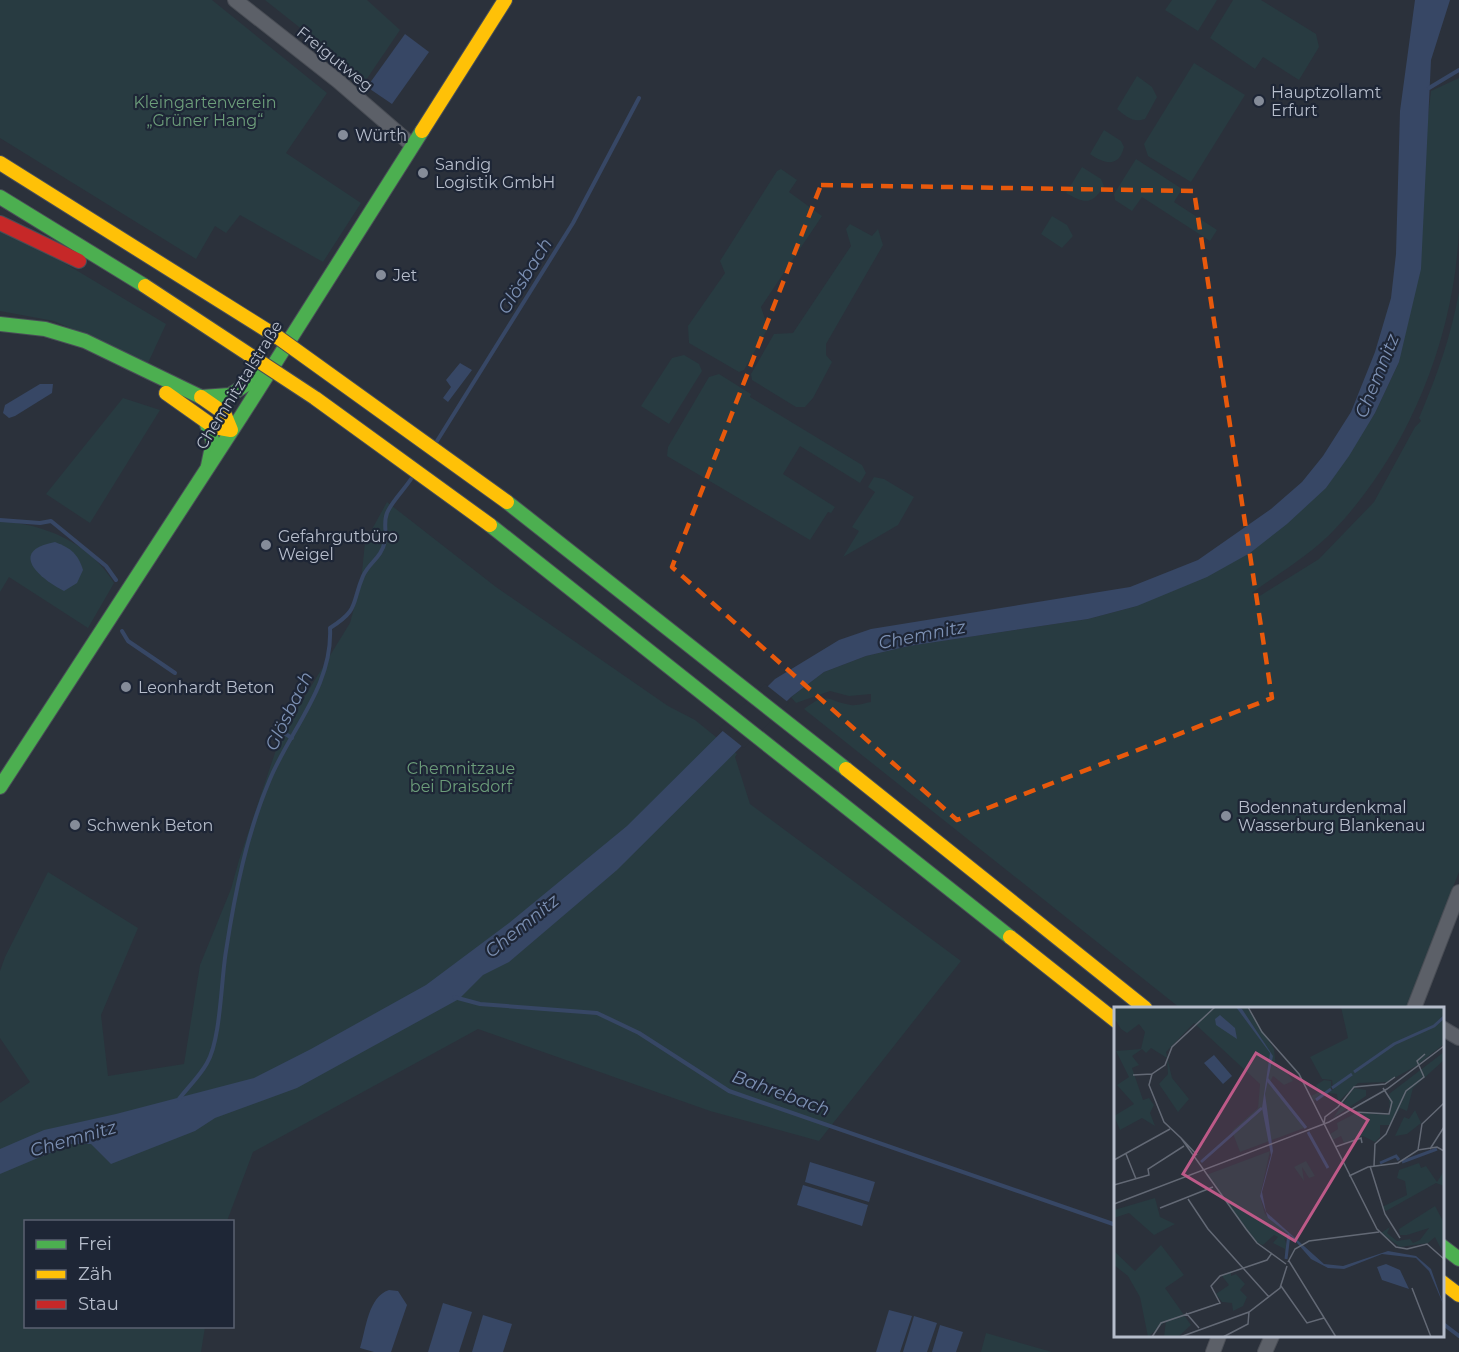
<svg xmlns="http://www.w3.org/2000/svg" width="1459" height="1352" font-family="Montserrat,sans-serif">
  <style>
    .green { fill: #283b41 }
    .water { fill: #374765 }
    .pier { fill: #2b313b }
    .lines { fill: none; stroke-linecap: round; stroke-linejoin: round }
    .stream { stroke: #374765; stroke-width: 4 }
    .street-casing { stroke: #494d55; stroke-width: 16 }
    .fast-casing { stroke: #494e57; stroke-width: 16 }
    .slow-casing { stroke: #494e57; stroke-width: 16 }
    .jam-casing { stroke: #494e57; stroke-width: 16 }
    .street { stroke: #5c6068; stroke-width: 14 }
    .fast { stroke: #4caf50; stroke-width: 14 }
    .slow { stroke: #ffc107; stroke-width: 14 }
    .jam { stroke: #c62828; stroke-width: 14 }
    .slow-bridge-casing { stroke: #484d56; stroke-width: 16; stroke-linecap: butt }
    .slow-bridge { stroke: #ffc107; stroke-width: 14 }
    .marked { fill: none; stroke: #e8590c; stroke-width: 4.5; stroke-dasharray: 12 8; stroke-linejoin: round }
    .poi-dot { fill: #858c99; stroke: #1e2636; stroke-width: 2 }
    .labels { text-anchor: middle; dominant-baseline: central; stroke-width: 4.5; stroke-linejoin: round; paint-order: stroke }
    .street-label { font-size: 16px; fill: #b6bdcb; stroke: #1e2636 }
    .poi-label { font-size: 16px; fill: #b6bdcb; stroke: #1e2636; text-anchor: start }
    .park-label { font-size: 16px; fill: #6c9d7a; stroke: #1e2636 }
    .water-label { font-size: 18px; font-style: italic; fill: #7c90b3; stroke: #1e2636 }
    .inset-river { fill: none; stroke: #374765; stroke-width: 3 }
    .inset-road { fill: none; stroke: #636975; stroke-width: 1.5 }
    .view { fill: #bd5a88; fill-opacity: 0.15; stroke: #bd5a88; stroke-width: 3 }
    .inset-edge { fill: none; stroke: #b6bdcb; stroke-width: 3 }
  </style>
  <rect width="100%" height="100%" fill="#2b313b"/>
  <g class="green">
    <polygon points="0,0 212,0 327,93 286,153 361,203 323,262 240,215 226,233 215,226 196,259 0,138"/>
    <polygon points="265,0 367,0 400,30 366,80"/>
    <polygon points="1172,0 1217,0 1198,31 1165,10"/>
    <polygon points="1233,0 1261,0 1316,34 1319,47 1299,80 1263,57 1255,69 1210,38"/>
    <polygon points="1194,63 1245,95 1191,182 1148,156 1144,144"/>
    <path d="M1137 76 1152 87 1157 97 1145 119C1133 123 1127 117 1117 109Z"/>
    <path d="M1459 78C1459 128 1459 178 1459 228 1455 336 1409 451 1335 529 1312 554 1279 573 1252 593L1258 597 1319 559 1374 502 1415 427 1421 421 1419 418C1437 376 1451 336 1459 292V872L1406 1008H1180L804 709C829 690 826 701 851 705 857 706 865 703 871 702V694L849 696 830 691 796 703 791 697 824 672 866 656 909 646 1088 619 1137 606 1326 488 1375 413 1399 362 1431 91Z"/>
    <path d="M1104 130 1121 141 1124 147C1119 168 1104 164 1090 154Z"/>
    <polygon points="1136,159 1182,189 1174,202 1217,230 1210,241 1142,197 1132,211 1115,200 1114,194"/>
    <path d="M1082 167 1101 179 1104 186C1092 205 1085 204 1066 193Z"/>
    <polygon points="781,169 797,180 789,192 822,216 761,307 768,328 744,370 739,372 689,343 688,326 725,273 720,261 777,171"/>
    <polygon points="1052,216 1067,225 1073,236 1062,248 1041,234"/>
    <polygon points="850,224 872,236 878,229 883,245 826,344 826,355 832,362 813,398 805,407 796,407 752,380 751,374 774,334 793,333 851,246 846,229"/>
    <polygon points="0,231 51,255 166,324 148,363 54,321 0,311"/>
    <polygon points="684,355 699,364 702,371 669,424 641,406 672,358"/>
    <polygon points="719,374 751,394 750,397 862,465 866,473 860,483 800,446 783,474 835,507 831,513 828,512 810,540 667,456 668,447 709,377"/>
    <polygon points="123,398 160,410 90,523 46,494"/>
    <polygon points="874,477 884,479 914,497 898,525 843,557 859,531 852,527 875,492 868,487"/>
    <polygon points="387,502 496,587 668,706 695,720 737,754 735,757 750,804 961,961 819,1141 710,1111 478,1029 253,1152 227,1221 26,1222 26,1326 205,1327 201,1352 0,1352 0,1103 30,1082 0,1038 0,971 5,957 48,872 138,928 101,1015 108,1076 184,1064 200,965 231,889 239,860 281,735 350,623 361,582 365,542"/>
    <path d="M0 521C45 524 90 543 114 583L88 628 9 577 0 592Z"/>
    <polygon points="986,1333 1052,1352 981,1352"/>
  </g>
  <g class="water">
    <polygon points="1415,0 1450,0 1431,60 1421,269 1399,362 1375,413 1349,456 1326,488 1287,524 1250,553 1207,577 1137,606 1088,619 909,646 866,656 824,672 791,697 617,870 509,962 483,975 459,999 297,1088 215,1118 195,1131 111,1164 91,1144 71,1144 0,1174 0,1149 44,1130 116,1114 254,1078 311,1049 426,985 509,923 627,826 775,679 839,640 871,629 1130,587 1198,560 1271,509 1302,482 1323,456 1351,412 1375,352 1391,298 1396,254 1400,111"/>
    <polygon points="405,34 429,52 392,104 367,87"/>
    <polygon points="460,363 472,370 448,402 443,398 451,387 446,380"/>
    <polygon points="40,384 53,384 52,393 15,416 9,418 3,413 5,405"/>
    <path d="M55 542C71 548 78 554 83 570L77 583 64 591C40 579 7 551 55 542Z"/>
    <polygon points="810,1162 875,1182 869,1202 805,1182"/>
    <polygon points="803,1185 868,1205 862,1226 797,1205"/>
    <path d="M389 1290 398 1291 407 1305 391 1352H374L360 1348C366 1329 368 1297 389 1290Z"/>
    <polygon points="443,1303 472,1312 459,1352 428,1352"/>
    <polygon points="889,1310 912,1316 900,1352 876,1352"/>
    <polygon points="483,1315 512,1324 503,1352 472,1352"/>
    <polygon points="914,1316 937,1323 927,1352 903,1352"/>
    <polygon points="940,1325 963,1332 956,1352 932,1352"/>
  </g>
  <polygon class="pier" points="765,684 789,703 744,748 719,728"/>
  <g class="lines">
    <g class="stream">
      <polyline points="1429,88 1459,70"/>
      <polyline points="437,441 573,223 639,98"/>
      <polyline points="0,520 40,523 51,521 106,566 116,580"/>
      <polyline points="122,631 128,641 175,673"/>
      <polyline points="284,733 292,738"/>
      <polyline points="454,997 480,1004 597,1013 639,1033 729,1091 1116,1225"/>
      <path d="M179 1099C188 1087 200 1076 207 1063 221 1039 221 980 226 951 235 892 247 833 270 779 291 729 333 685 330 628 360 609 351 604 363 576 370 561 381 559 385 541 387 532 383 523 387 513 392 501 404 490 411 479"/>
      <polyline points="1442,1323 1459,1336"/>
    </g>
    <defs>
      <g id="street">
        <polyline points="235,0 338,81 412,145"/>
        <polyline points="1414,1008 1459,892"/>
        <polyline points="1442,1028 1459,1038"/>
        <polyline points="1213,1352 1219,1336"/>
        <polyline points="1265,1352 1272,1336"/>
      </g>
      <g id="fast">
        <polyline points="0,197 145,286"/>
        <polyline points="0,324 45,329 85,341 201,397 230,395 270,369"/>
        <polyline points="206,422 213,442 208,466"/>
        <polyline points="507,502 846,769"/>
        <polyline points="490,525 1010,937"/>
        <polyline points="0,787 242,415 422,131"/>
        <polyline points="1442,1246 1459,1259"/>
      </g>
      <g id="slow">
        <polyline points="422,131 505,0"/>
        <polyline points="0,163 279,338"/>
        <polyline points="166,393 214,427 231,430 224,413 201,397"/>
        <polyline points="846,769 1145,1008"/>
        <polyline points="1010,937 1116,1021"/>
        <polyline points="1442,1282 1459,1295"/>
      </g>
      <polyline id="jam" points="0,223 79,261"/>
    </defs>
    <use href="#street" class="street-casing"/>
    <use href="#fast" class="fast-casing"/>
    <use href="#slow" class="slow-casing"/>
    <use href="#jam" class="jam-casing"/>
    <use href="#street" class="street"/>
    <use href="#fast" class="fast"/>
    <use href="#slow" class="slow"/>
    <use href="#jam" class="jam"/>
    <defs>
      <g id="slow-bridge">
        <polyline points="145,286 315,398 490,525"/>
        <polyline points="279,338 507,502"/>
      </g>
    </defs>
    <use href="#slow-bridge" class="slow-bridge-casing"/>
    <use href="#slow-bridge" class="slow-bridge"/>
  </g>
  <path class="marked" d="M821 185 1194 191 1272 698 957 820 672 567Z"/>
  <g class="poi-dot">
    <circle cx="1259" cy="101" r="6"/>
    <circle cx="343" cy="135" r="6"/>
    <circle cx="423" cy="173" r="6"/>
    <circle cx="381" cy="275" r="6"/>
    <circle cx="266" cy="545" r="6"/>
    <circle cx="126" cy="687" r="6"/>
    <circle cx="1226" cy="816" r="6"/>
    <circle cx="75" cy="825" r="6"/>
  </g>
  <g class="labels">
    <g class="street-label">
      <text transform="translate(335 59) rotate(39)">Freigutweg</text>
      <text transform="translate(239 385) rotate(-58)">Chemnitztalstraße</text>
    </g>
    <g class="poi-label">
      <text x="1271" y="92">Hauptzollamt<tspan x="1271" dy="18">Erfurt</tspan></text>
      <text x="355" y="135">Würth</text>
      <text x="435" y="164">Sandig<tspan x="435" dy="18">Logistik GmbH</tspan></text>
      <text x="393" y="275">Jet</text>
      <text x="278" y="536">Gefahrgutbüro<tspan x="278" dy="18">Weigel</tspan></text>
      <text x="138" y="687">Leonhardt Beton</text>
      <text x="1238" y="807">Bodennaturdenkmal<tspan x="1238" dy="18">Wasserburg Blankenau</tspan></text>
      <text x="87" y="825">Schwenk Beton</text>
    </g>
    <g class="park-label">
      <text x="205" y="102">Kleingartenverein<tspan x="205" dy="18">„Grüner Hang“</tspan></text>
      <text x="461" y="768">Chemnitzaue<tspan x="461" dy="18">bei Draisdorf</tspan></text>
    </g>
    <g class="water-label">
      <text transform="translate(525 276) rotate(-58)">Glösbach</text>
      <text transform="translate(1377 376) rotate(-68)">Chemnitz</text>
      <text transform="translate(922 635) rotate(-11)">Chemnitz</text>
      <text transform="translate(289 711) rotate(-64)">Glösbach</text>
      <text transform="translate(522 926) rotate(-39)">Chemnitz</text>
      <text transform="translate(781 1093) rotate(20)">Bahrebach</text>
      <text transform="translate(73 1139) rotate(-16)">Chemnitz</text>
    </g>
  </g>
  <g transform="translate(1114 1007)">
    <rect width="330" height="330" fill="#2b313b"/>
    <path d="M0 0H133L160 42 162 61H170L179 74 170 78 159 69 156 75 193 120 126 145 118 124 144 101 146 77 80 16 52 45 58 71 75 92 64 105 45 77 54 67 53 51 37 41 32 46 28 42 18 49 25 58 18 61 29 93 35 91 40 98 36 106 41 119 28 111 6 123 0 109 20 97 3 78 15 70 2 44 27 42 31 25 25 17 13 26 7 22 0 11ZM227 0H330V37L302 59 273 75 244 76 224 95 223 87 214 86 239 67 219 81 218 73 208 72 196 50 234 31ZM330 45V53L299 81 293 104 286 101 276 118H266V130L261 135 249 129 230 136 227 129 219 133 216 127 224 122 223 116 242 106 276 108 275 87ZM210 73 217 74V81L200 94 197 89 205 85 202 78ZM240 81 252 83V89L219 111ZM301 103 307 116 293 127 281 129 290 110 295 112ZM156 144 146 189 151 207 175 227 174 234 170 231 174 241 171 251V242L159 236 164 230 160 228 149 238 143 236 92 168ZM192 154 201 169 195 171 188 160 190 174 180 160ZM305 156 307 161 312 159 323 175 330 164V179L322 176 272 204 268 200 293 188 291 174 283 171 285 163ZM41 191 46 210 61 217 40 228 15 206 0 211V203ZM321 199 330 216V248L321 230 314 236 286 240 267 226 276 220 273 226 283 234 296 232 299 236 306 233 315 221 293 228H286L285 222ZM47 238 70 268 51 281 77 318 64 330H50L52 314 34 330 26 290 14 269 0 258V244L21 264ZM117 264V269L122 267 131 277 126 283 133 290 129 299 119 304 118 296 108 295 102 287 115 278 108 269Z" fill="#283b41"/>
    <path d="M122 0 128 2 159 49 151 87 159 144 148 185 152 205 210 257 229 259 274 244 302 249 317 262 330 299 315 264 302 251 268 247 230 262 214 261 197 252 177 229 154 211 146 189 157 148 148 101 156 46ZM106 8 121 21 123 32 102 18 101 12ZM100 48 118 69 109 77 90 56ZM272 257 286 263 295 282 268 273 263 260Z" fill="#374765"/>
    <path class="inset-river" d="M240 65 280 37 320 19 330 10M153 72 192 121M218 81 238 67M202 93 217 82M194 125 214 161M87 155 148 101M288 155 323 142M266 156 282 149 285 153M172 252 175 227"/>
    <path class="inset-road" d="M101 0 58 40 51 58 38 67 35 78 50 115 67 131 132 222 143 236 172 257M134 0 148 25 185 67 263 222 282 240 293 242 313 237 330 252M19 68 38 67M240 105 275 107 278 95 269 81M210 117 211 110 224 100 240 80 271 77 281 70M67 131 83 148M221 140 247 131 248 136M316 142 330 120M304 143 308 117 330 96M12 147 22 172M0 153 56 122M256 159 271 207 286 231M260 159 261 137 272 127 292 84 310 70 303 54 311 47M235 169 254 160 284 156 304 143 323 140 330 144M0 178 35 168 34 162 70 139M74 192 94 222 155 290M0 197 215 115 273 82 330 39M46 201 99 180M175 254 222 330M174 255 181 242 195 234 265 225M167 279 193 316 210 311M298 281 317 330M72 306 85 321M38 330 47 316 106 296 97 279 106 269 153 253 158 246M66 330 135 305 166 281 173 259M109 330 134 317 135 305"/>
    <path class="view" d="M142 46 254 113 181 234 69 167Z"/>
    <rect width="330" height="330" class="inset-edge"/>
  </g>
  <rect x="24" y="1220" width="210" height="108" fill="#1e2636" stroke="#5b6272" stroke-width="1.5"/>
  <rect x="36" y="1240" width="30" height="9" fill="#4caf50" stroke="#5b6272" stroke-width="1.5"/>
  <text x="78" y="1250" font-size="18" fill="#b6bdcb">Frei</text>
  <rect x="36" y="1270" width="30" height="9" fill="#ffc107" stroke="#5b6272" stroke-width="1.5"/>
  <text x="78" y="1280" font-size="18" fill="#b6bdcb">Zäh</text>
  <rect x="36" y="1300" width="30" height="9" fill="#c62828" stroke="#5b6272" stroke-width="1.5"/>
  <text x="78" y="1310" font-size="18" fill="#b6bdcb">Stau</text>
</svg>
